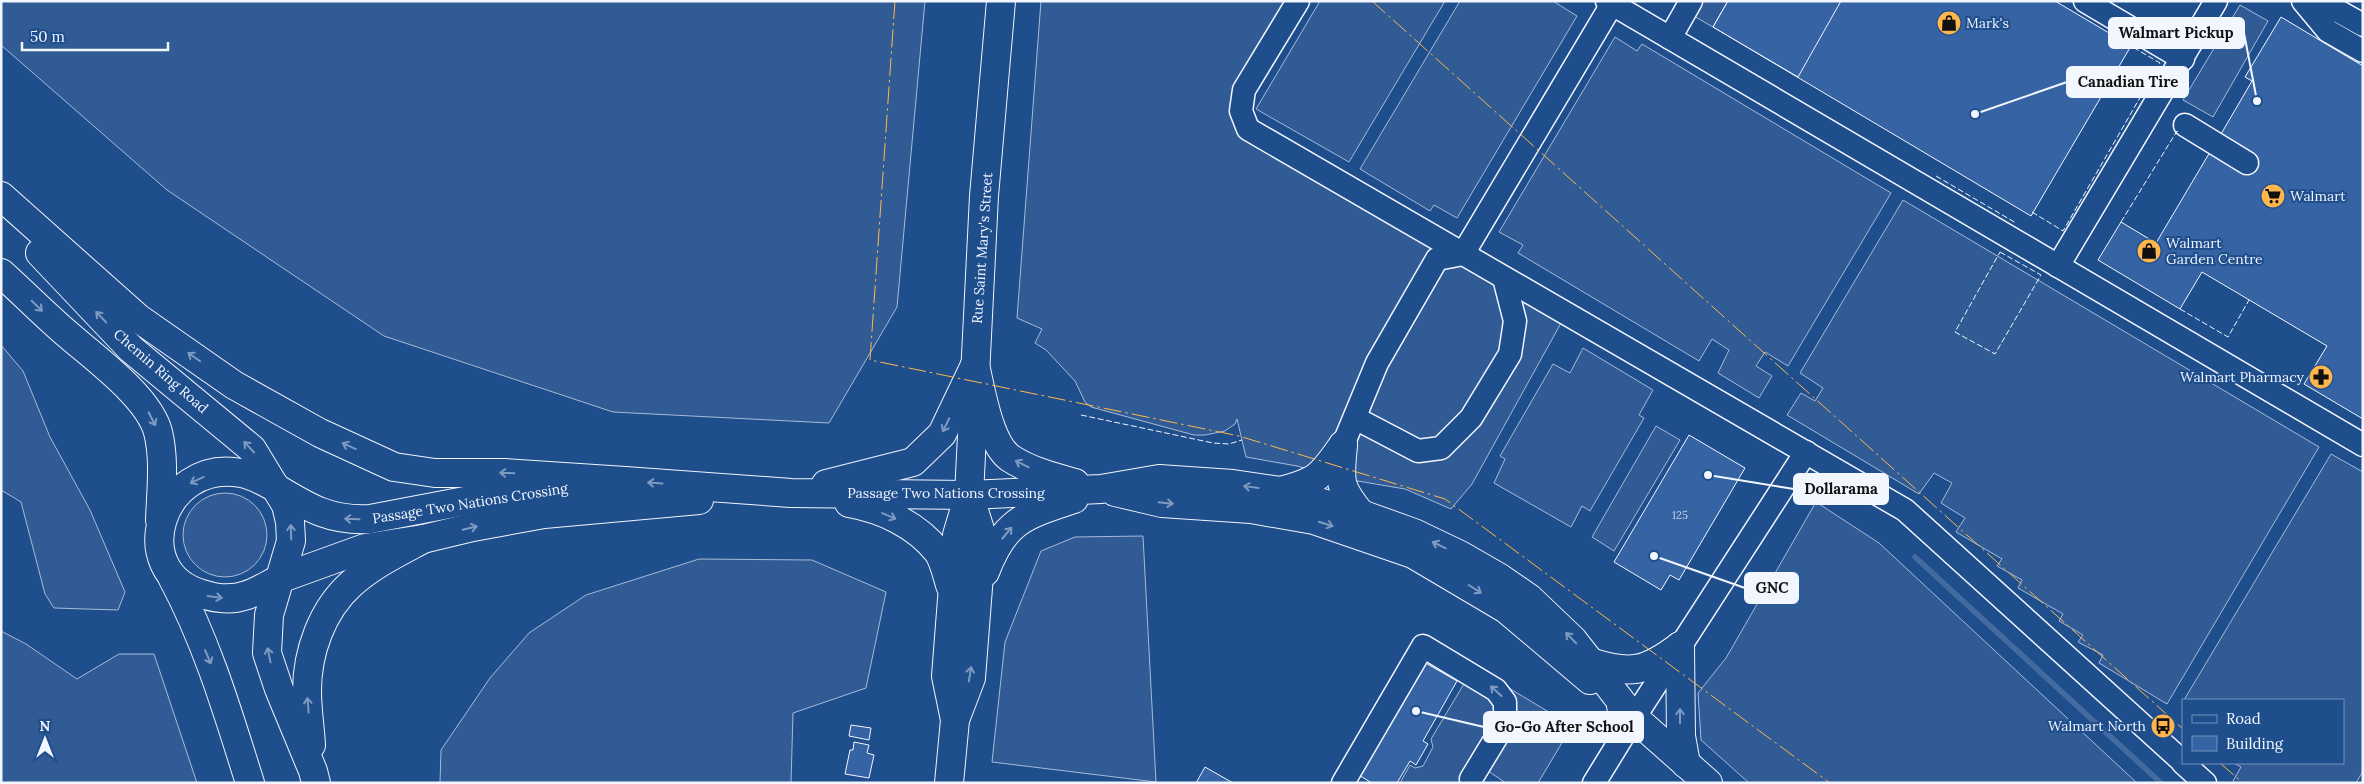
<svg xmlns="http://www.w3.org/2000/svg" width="2364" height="784" font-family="Lora,serif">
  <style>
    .built { fill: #305b95; stroke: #a8bbd7 }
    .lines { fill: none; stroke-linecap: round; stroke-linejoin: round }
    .stream { stroke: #446ba0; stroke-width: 5.5 }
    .building { fill: #3563a3; stroke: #f2f6ff }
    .minor-casing { stroke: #f2f6ff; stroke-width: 25 }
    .major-casing { stroke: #f2f6ff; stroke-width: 30 }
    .highway-casing { stroke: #f2f6ff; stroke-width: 30 }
    .minor { stroke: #1f4e8c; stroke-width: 22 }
    .major { stroke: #1f4e8c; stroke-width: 28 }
    .highway { stroke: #1f4e8c; stroke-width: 28 }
    .fence { stroke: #f2f6ff; stroke-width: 1; stroke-dasharray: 6 2.5; stroke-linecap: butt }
    .power { stroke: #ffb74d; stroke-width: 1; stroke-dasharray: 18 4 2.5 4; stroke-linecap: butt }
    .oneway { stroke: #7e9ac0 }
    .labels { text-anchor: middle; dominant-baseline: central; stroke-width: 4; stroke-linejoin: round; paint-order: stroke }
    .number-label { font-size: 11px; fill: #c3d1e8 }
    .poi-label { font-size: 14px; fill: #f2f6ff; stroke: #1f4e8c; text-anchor: start }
    .street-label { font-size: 14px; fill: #f2f6ff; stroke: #1f4e8c }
    .leader { fill: none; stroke: #f2f6ff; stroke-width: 2 }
    .callout-dot { fill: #f2f6ff; stroke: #1f4e8c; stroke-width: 2 }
    .callout { fill: #f2f6ff; stroke: #f2f6ff; stroke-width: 2 }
    .callout-label { font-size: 15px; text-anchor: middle; font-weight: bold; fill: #111 }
  </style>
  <rect width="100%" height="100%" fill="#1f4e8c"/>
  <g class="built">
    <polygon points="1,1 925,1 897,307 829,423 613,412 384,336 167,190 1,45"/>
    <polygon points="1041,1 1298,1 1241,111 1566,314 1472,484 1451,509 1405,489 1340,478 1297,466 1246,457 1237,419 1235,424 1225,431 1205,435 1194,435 1091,407 1085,402 1075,381 1046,350 1035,343 1042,329 1017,318"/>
    <polygon points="1320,1 1445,1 1349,162 1256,109"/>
    <polygon points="1460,1 1553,1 1577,16 1457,218 1434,205 1430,211 1360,169"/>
    <polygon points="1691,1 1728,1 1713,27 1685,11"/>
    <polygon points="2240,5 2268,21 2213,117 2183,100"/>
    <polygon points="1615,37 1637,51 1642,44 1891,193 1788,366 1765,352 1756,366 1772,376 1759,398 1718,373 1729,350 1712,339 1699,361 1518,253 1523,245 1499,232"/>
    <polygon points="1903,200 2319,447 2167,704 2099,663 2103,655 2078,642 2083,635 2059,621 2063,614 2018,588 2022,580 1997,566 2002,559 1956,532 1965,518 1941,503 1952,483 1934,473 1919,494 1787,415 1801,393 1815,401 1823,388 1800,373"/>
    <polygon points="1,345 23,371 50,437 90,510 125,592 118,610 54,608 45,594 21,502 1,490"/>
    <polygon points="1583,348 1653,390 1639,415 1644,418 1590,511 1582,506 1571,527 1494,483 1505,459 1500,456 1553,364 1570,373"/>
    <polygon points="1656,426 1680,440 1614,551 1592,537"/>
    <polygon points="2331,454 2363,472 2363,771 2356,783 2235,783 2233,781 2241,767 2234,763 2343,763 2343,700 2184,700"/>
    <circle cx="225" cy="535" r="42"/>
    <polygon points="1816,502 1879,543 2137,783 1749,783 1701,740 1698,693 1726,658"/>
    <polygon points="1143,536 1156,782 992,762 1005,642 1041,551 1075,537"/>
    <polygon points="699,559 812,560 886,592 866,688 793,713 791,783 440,783 441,750 490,678 529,633 586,595"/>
    <polygon points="1,631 26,644 77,679 119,654 154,654 197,783 1,783"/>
    <polygon points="1474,667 1572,726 1538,783 1506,783 1485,769 1463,783 1400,783 1410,765 1415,768 1423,766 1433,747 1431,739"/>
  </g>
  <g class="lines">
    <polyline class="stream" points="1915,557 2161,783"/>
  </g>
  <g class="building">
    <polygon points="1728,1 2055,1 2131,46 2031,216 1713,27"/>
    <polygon points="1728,1 1841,1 1798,77 1713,27"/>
    <polygon points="2281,17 2363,66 2363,419 2304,384 2327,346 2202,272 2180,309 2098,260 2121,222 2156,243 2210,152 2242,171 2253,153 2221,134 2252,81 2245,77"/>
    <polygon points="1689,435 1745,468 1679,580 1670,575 1661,590 1614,562"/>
    <polygon points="1422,661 1457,681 1423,741 1428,744 1416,765 1410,761 1397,783 1372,783 1357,774"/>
    <polygon points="851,725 871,728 869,740 849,736"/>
    <polygon points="854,742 869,745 867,753 874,755 869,778 845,774 850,750 853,750"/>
    <polygon points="1205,767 1233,783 1196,783"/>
  </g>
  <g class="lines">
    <defs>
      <g id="minor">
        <polyline points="1298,1 1244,90 1241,111 1248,129 1905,510 2183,762"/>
        <polyline points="1607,1 2363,445"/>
        <polyline points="2085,1 2183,59"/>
        <polyline points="2303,1 2328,31 2363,51"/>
        <polyline points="2320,1 2363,25"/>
        <polyline points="1670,38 1691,1"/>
        <polyline points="2185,125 2247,163"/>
        <polyline points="2058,266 2216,1"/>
        <polyline points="1355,418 1418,451 1441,448 1471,418 1510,354 1515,321 1504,278"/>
        <polyline points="1343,445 1377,363 1437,259 1463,254 1612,4"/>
        <polyline points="2183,763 2205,783"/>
        <polyline points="1343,783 1423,646 1496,690 1505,702 1505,723 1471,779"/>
        <polyline points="1594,783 1634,718 1806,452"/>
      </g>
      <g id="major">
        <path d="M975 365C981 390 989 443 1010 458 1030 471 1053 477 1075 483"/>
        <path d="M1343 445C1340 480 1337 485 1361 514"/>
        <polyline points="826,484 913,462 942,434 975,365"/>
        <path d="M276 488C309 508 330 521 370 519L470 500 625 481 791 493 969 495 1101 489 1159 479 1233 484 1280 491 1361 514 1414 533 1460 555 1500 578 1529 598 1573 640 1634 718"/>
        <path d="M1280 491C1319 481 1321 476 1343 445"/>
        <polyline points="1115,492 1162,503 1251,509 1314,520 1413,554 1506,609 1590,680"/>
        <path d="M849 503C883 509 917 525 938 552 944 561 947 575 950 585"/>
        <path d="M985 572C1005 520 1023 516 1074 499"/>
        <polyline points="282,578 365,548 423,539 473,527 544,514 699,500"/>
        <polyline points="1680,646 1681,736 1686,764"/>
        <path d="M1590 662C1631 675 1646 672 1680 646"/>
        <polyline points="1621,706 1708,783"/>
        <polyline points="955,720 946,676 957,535 969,495 984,196 1001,1"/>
        <polyline points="949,783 955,720 971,678 982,536 969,495"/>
      </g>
      <g id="highway">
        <polyline points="1,196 138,318 234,385 320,433 394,467 435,473 505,473 625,481"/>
        <polyline points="40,253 131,349 252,449 286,505 290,522 291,541 269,615 267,653 279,689 313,771 316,783"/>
        <path d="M1 273C20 290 38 308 57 325 86 352 148 394 158 432 165 460 161 491 160 520"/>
        <path d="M276 488C265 482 253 475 241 473 161 458 125 572 202 594 217 599 233 600 247 595 259 591 271 583 282 578"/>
        <path d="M172 577C207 642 228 713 250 783"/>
        <path d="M311 745C310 727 307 709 307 691 307 652 322 610 351 584 372 565 399 552 423 539"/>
      </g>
    </defs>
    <use href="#minor" class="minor-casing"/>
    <use href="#major" class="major-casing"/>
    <use href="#highway" class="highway-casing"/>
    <use href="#minor" class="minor"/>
    <use href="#major" class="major"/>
    <use href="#highway" class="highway"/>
    <g class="fence">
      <polyline points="1936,176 2016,223"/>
      <polyline points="2032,212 2063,231 2160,63 2131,46"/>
      <polyline points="2121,222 2177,131 2178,132"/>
      <polygon points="2000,252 2041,275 1995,354 1955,332"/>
      <polyline points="2180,309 2228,337 2249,300"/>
      <polyline points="1081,415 1213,443 1229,444 1242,440"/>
    </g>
    <g class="power">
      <polyline points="895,1 870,360 1239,436 1445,499 1830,783"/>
      <polyline points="1372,1 2183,729"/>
      <polyline points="2220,763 2243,783"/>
    </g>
  </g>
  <defs><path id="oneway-shaft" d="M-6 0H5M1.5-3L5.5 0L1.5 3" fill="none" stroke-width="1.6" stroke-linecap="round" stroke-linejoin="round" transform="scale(1.25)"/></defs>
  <g class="oneway">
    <use href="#oneway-shaft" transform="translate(37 306) rotate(44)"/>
    <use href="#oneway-shaft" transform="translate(101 317) rotate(-134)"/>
    <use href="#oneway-shaft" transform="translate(194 357) rotate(-145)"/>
    <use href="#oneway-shaft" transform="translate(152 419) rotate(63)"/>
    <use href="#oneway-shaft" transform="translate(946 425) rotate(116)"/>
    <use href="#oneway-shaft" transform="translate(349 446) rotate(-156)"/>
    <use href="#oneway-shaft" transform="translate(249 447) rotate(-133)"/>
    <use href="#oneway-shaft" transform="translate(1022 464) rotate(-153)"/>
    <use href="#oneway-shaft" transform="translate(507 473) rotate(-178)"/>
    <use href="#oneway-shaft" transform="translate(197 480) rotate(155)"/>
    <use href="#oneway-shaft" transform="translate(655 483) rotate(-176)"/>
    <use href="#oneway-shaft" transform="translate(1251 487) rotate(-172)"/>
    <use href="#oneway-shaft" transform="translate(1166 503) rotate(6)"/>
    <use href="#oneway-shaft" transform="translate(889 516) rotate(23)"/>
    <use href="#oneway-shaft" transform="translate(352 519) rotate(-178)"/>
    <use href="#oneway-shaft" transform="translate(1326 524) rotate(18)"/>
    <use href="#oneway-shaft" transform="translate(470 528) rotate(-13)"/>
    <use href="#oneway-shaft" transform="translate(291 532) rotate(-92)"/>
    <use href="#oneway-shaft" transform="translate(1007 533) rotate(-50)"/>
    <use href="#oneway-shaft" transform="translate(1439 545) rotate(-154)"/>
    <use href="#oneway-shaft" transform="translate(1475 589) rotate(32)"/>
    <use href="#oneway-shaft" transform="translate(215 597) rotate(8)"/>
    <use href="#oneway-shaft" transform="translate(1571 638) rotate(-134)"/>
    <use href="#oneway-shaft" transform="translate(269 655) rotate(-102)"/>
    <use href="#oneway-shaft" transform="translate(208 657) rotate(67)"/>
    <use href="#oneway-shaft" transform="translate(970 674) rotate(-81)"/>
    <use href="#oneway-shaft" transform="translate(1496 691) rotate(-138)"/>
    <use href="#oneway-shaft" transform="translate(308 705) rotate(-95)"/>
    <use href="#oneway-shaft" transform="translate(1680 716) rotate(-90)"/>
  </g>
  <defs>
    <symbol id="shop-disc" viewBox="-11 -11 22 22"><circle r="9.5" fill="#ffb74d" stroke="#1f4e8c"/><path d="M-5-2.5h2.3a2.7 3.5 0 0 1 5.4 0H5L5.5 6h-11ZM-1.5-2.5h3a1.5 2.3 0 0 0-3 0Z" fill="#111"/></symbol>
    <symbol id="supermarket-disc" viewBox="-11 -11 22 22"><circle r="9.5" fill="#ffb74d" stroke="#1f4e8c"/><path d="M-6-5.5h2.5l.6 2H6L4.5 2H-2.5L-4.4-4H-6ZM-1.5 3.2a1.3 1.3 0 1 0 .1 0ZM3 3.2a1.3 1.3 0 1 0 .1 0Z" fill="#111"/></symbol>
    <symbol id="pharmacy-disc" viewBox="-11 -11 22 22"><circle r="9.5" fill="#ffb74d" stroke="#1f4e8c"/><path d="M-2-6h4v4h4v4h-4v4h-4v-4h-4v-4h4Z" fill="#111"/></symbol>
    <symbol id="bus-disc" viewBox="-11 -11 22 22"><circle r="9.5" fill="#ffb74d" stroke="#1f4e8c"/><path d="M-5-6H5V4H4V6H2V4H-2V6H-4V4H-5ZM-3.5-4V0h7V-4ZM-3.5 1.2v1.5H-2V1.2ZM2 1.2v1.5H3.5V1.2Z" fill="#111"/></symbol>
  </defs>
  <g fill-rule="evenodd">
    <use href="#shop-disc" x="1935" y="9" width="28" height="28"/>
    <use href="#supermarket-disc" x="2259" y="182" width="28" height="28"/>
    <use href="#shop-disc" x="2135" y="237" width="28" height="28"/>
    <use href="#pharmacy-disc" x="2307" y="363" width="28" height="28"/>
    <use href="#bus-disc" x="2149" y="712" width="28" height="28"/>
  </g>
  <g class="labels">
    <g class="number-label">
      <text x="1680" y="515">125</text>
    </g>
    <g class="poi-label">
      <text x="1966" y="23">Mark's</text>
      <text x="2290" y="196">Walmart</text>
      <text x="2166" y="243">Walmart<tspan x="2166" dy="16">Garden Centre</tspan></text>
      <text x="2304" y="377" text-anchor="end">Walmart Pharmacy</text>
      <text x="2146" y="726" text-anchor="end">Walmart North</text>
    </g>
    <g class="street-label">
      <text transform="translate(982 248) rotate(-86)">Rue Saint Mary's Street</text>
      <text transform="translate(161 371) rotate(41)">Chemin Ring Road</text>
      <text x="946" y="493">Passage Two Nations Crossing</text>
      <text transform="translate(470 503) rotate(-9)">Passage Two Nations Crossing</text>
    </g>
  </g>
  <path class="leader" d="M2257 101L2244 33M1975 114L2067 82M1708 475L1794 489M1654 556L1745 588M1416 711L1484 727"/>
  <g class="callout-dot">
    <circle cx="2257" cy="101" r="5"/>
    <circle cx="1975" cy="114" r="5"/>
    <circle cx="1708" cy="475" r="5"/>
    <circle cx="1654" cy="556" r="5"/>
    <circle cx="1416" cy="711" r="5"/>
  </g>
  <g class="callout">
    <rect x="2109" y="18" width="135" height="30" rx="5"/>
    <rect x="2067" y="67" width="121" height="30" rx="5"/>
    <rect x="1794" y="474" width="94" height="30" rx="5"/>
    <rect x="1745" y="573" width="53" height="30" rx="5"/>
    <rect x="1484" y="712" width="159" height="30" rx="5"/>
  </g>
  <g class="callout-label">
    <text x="2176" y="38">Walmart Pickup</text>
    <text x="2128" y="87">Canadian Tire</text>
    <text x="1841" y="494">Dollarama</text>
    <text x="1772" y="593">GNC</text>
    <text x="1564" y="732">Go-Go After School</text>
  </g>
  <rect width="2364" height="784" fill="none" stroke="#f2f6ff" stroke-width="5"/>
  <rect x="2182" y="699" width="162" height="65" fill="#1f4e8c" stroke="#7391ba"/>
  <rect x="2192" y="715" width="25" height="8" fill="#1f4e8c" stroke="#7391ba"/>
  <text x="2226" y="724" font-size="15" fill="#f2f6ff">Road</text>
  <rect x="2192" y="736" width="25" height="15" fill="#3563a3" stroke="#7391ba"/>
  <text x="2226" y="749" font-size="15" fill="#f2f6ff">Building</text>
  <g transform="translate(45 739)" stroke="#1f4e8c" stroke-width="4" paint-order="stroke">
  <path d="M0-4L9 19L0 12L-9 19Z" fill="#f2f6ff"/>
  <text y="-8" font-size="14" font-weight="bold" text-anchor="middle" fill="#f2f6ff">N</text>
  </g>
  <path d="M22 42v8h146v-8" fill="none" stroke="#f2f6ff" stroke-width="2.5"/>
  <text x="30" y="42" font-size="15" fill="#f2f6ff" stroke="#1f4e8c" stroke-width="4" paint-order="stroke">50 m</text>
</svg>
